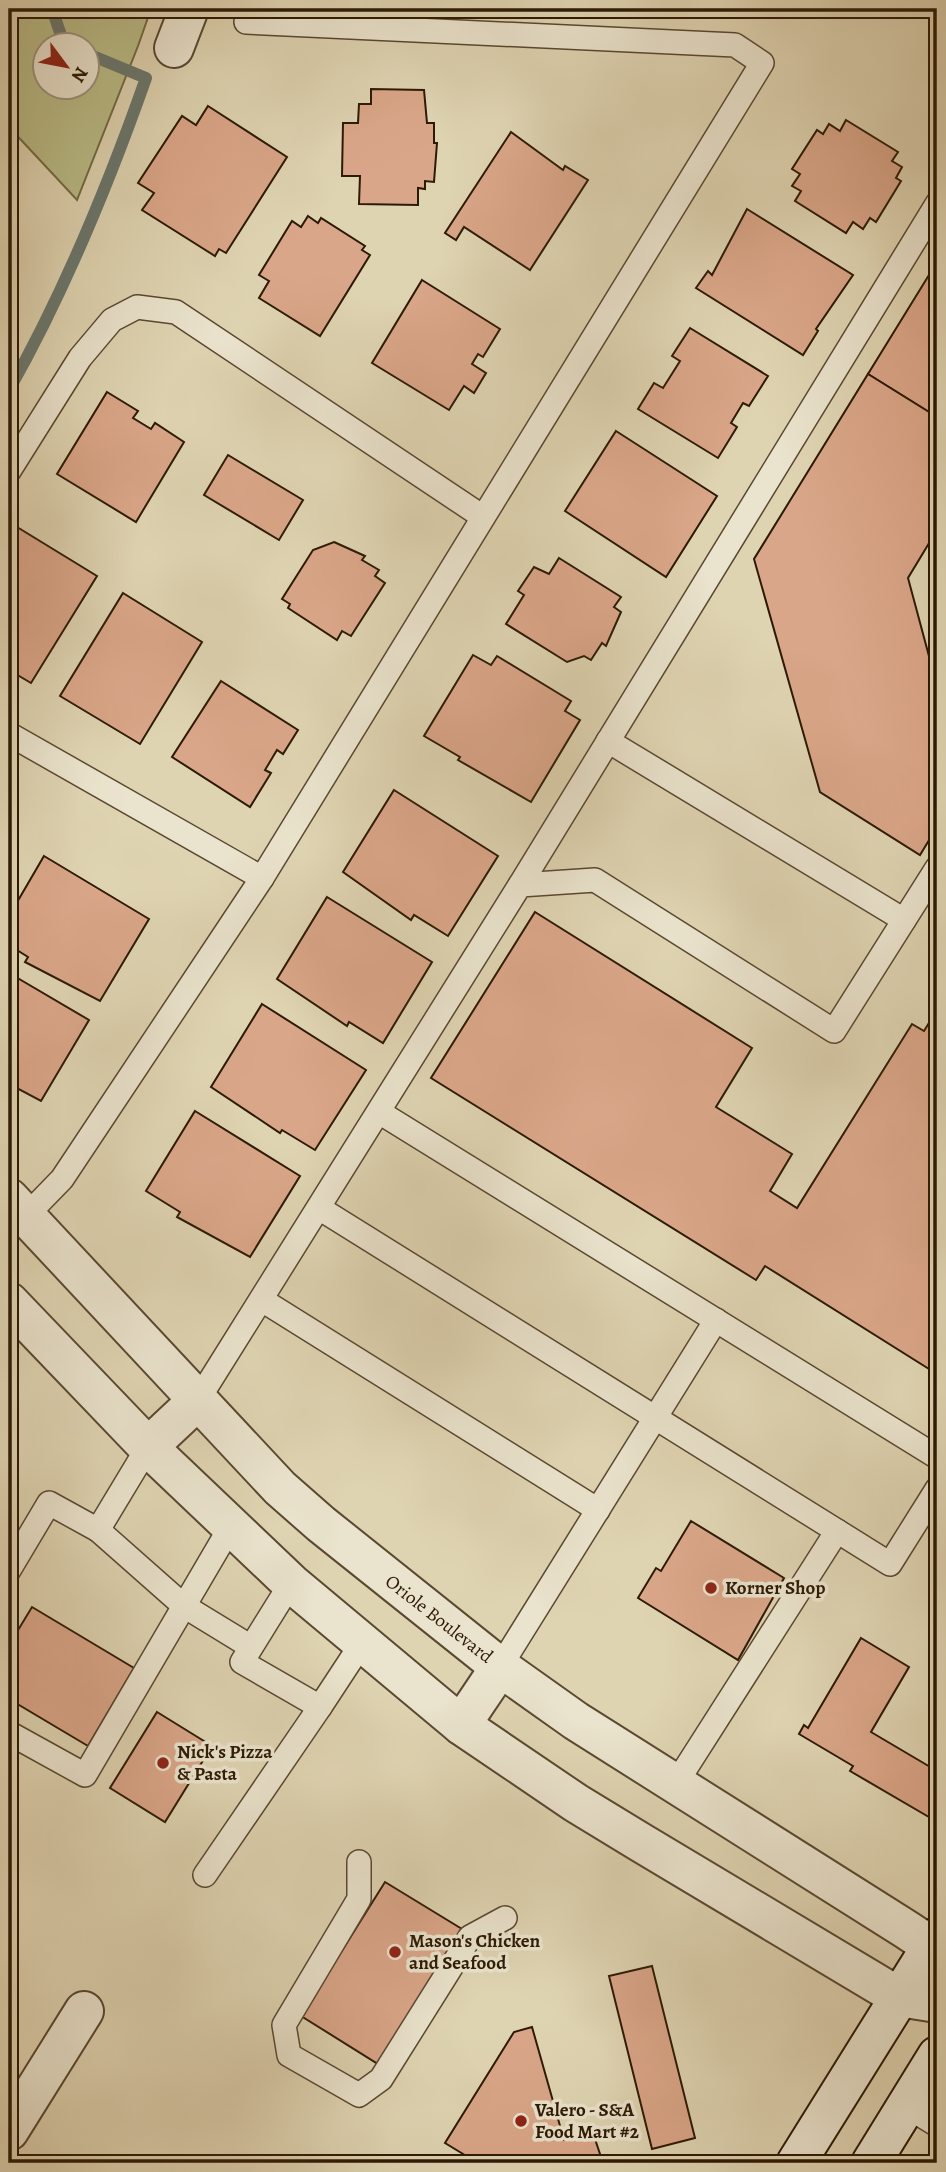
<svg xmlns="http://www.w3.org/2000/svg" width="946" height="2172" font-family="Alegreya,serif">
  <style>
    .green { fill: #b9bb87; stroke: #736a46; stroke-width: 2; fill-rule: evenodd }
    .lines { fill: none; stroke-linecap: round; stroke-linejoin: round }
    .stream { stroke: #6b786e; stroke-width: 12 }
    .building { fill: #daa689; stroke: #2d1a05; stroke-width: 2 }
    .service-casing { stroke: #5a4830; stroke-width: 26 }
    .minor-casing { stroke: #5a4830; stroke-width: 42 }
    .tertiary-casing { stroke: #5a4830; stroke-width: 42 }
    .secondary-casing { stroke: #2d1a05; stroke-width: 42 }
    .service { stroke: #eae3cd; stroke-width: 23 }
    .minor { stroke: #eae3cd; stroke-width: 38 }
    .tertiary { stroke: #eae3cd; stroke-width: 38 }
    .secondary { stroke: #eae3cd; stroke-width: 38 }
    .poi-dot { fill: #8f2418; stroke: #eae3cd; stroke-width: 2.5 }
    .labels { text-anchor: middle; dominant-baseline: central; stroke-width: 7; stroke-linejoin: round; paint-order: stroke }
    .poi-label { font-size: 19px; font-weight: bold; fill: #2d1a05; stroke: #eae3cd; text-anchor: start }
    .street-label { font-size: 19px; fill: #2d1a05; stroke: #eae3cd }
  </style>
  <rect width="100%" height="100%" fill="#dfd4b2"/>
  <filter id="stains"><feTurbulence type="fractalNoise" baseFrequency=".00286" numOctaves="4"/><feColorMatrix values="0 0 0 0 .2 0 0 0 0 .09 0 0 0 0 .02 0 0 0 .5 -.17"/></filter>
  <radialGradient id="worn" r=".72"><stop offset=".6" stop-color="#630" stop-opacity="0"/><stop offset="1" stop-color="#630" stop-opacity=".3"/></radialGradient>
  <path class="green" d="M9 9H151L138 46 77 200 9 127ZM46 46H88V88H46Z"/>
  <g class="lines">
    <g class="stream">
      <polyline points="52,9 64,44 68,46"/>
      <path d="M9 390C65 291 108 186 146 78L88 54"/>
    </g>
  </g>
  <g class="building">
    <polygon points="371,89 424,90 427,123 434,123 434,143 437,143 434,182 425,181 425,189 418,188 418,205 359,204 360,176 342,176 343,123 358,123 359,104 371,104"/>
    <polygon points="208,106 287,157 226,253 219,249 215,256 142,210 154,193 138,183 182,116 196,125"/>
    <polygon points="846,120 898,152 892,161 902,167 896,178 901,181 876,222 870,218 863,229 853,222 846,233 795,201 801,191 792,186 800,174 792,169 817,130 823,134 829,124 840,131"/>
    <polygon points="511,132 563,170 565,166 588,180 530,270 464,227 456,240 445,233"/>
    <polygon points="747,209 853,275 816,329 818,331 803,355 696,288 708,271 712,275"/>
    <polygon points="308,216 318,223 321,218 365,246 362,250 370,255 320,336 259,298 269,281 259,275 292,221 301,227"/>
    <polygon points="937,262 937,417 868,374"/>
    <polygon points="422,280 500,329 483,357 478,354 472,364 486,373 474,393 464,386 449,410 372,363"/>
    <polygon points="690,328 768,376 749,406 743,403 731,423 737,427 718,458 638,409 654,383 663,388 680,361 672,356"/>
    <polygon points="868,374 937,417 937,530 908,578 937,686 937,827 920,855 820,792 754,559"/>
    <polygon points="107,392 138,411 133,418 151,429 155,423 184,442 136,522 57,474"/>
    <polygon points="616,431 717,496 666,577 565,511"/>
    <polygon points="228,455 303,500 279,540 204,495"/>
    <polygon points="17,527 97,576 31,683 9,670 9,540"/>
    <polygon points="334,542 365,556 362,560 379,570 375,576 385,583 351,636 342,631 337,640 288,608 290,604 282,599 313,550"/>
    <polygon points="559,558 621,597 614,607 621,612 606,646 602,643 591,660 584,656 567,662 506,624 524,595 518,591 534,567 549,574"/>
    <polygon points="123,593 202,642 140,744 60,696"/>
    <polygon points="473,655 491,665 497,656 571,701 565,711 580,720 531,802 458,760 460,757 424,736"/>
    <polygon points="221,681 298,730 283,754 277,750 265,770 271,773 250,807 172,757"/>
    <polygon points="394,790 498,856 448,936 414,915 411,920 343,872"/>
    <polygon points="44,856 149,919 100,1001 25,962 28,957 9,945 9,916"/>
    <polygon points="327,897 432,962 383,1043 349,1022 347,1026 277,979"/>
    <polygon points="535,912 752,1048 716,1107 792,1154 770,1191 797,1208 912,1024 924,1031 937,1010 937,1374 765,1266 756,1280 431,1078"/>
    <polygon points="9,973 89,1020 41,1101 9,1084"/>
    <polygon points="262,1004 366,1070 315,1150 282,1130 280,1133 211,1087"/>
    <polygon points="195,1111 300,1176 250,1257 177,1217 180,1212 146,1191"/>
    <polygon points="691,1521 784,1578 738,1660 638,1598 656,1568 661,1571"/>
    <polygon points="32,1607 134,1668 88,1746 9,1699 9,1645"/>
    <polygon points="861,1638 909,1667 871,1732 937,1771 937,1815 934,1820 850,1771 853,1766 799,1734 804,1725 808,1728"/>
    <polygon points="157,1712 212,1746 165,1822 110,1788"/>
    <polygon points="385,1882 462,1929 378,2064 301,2016"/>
    <polygon points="652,1966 695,2138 652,2149 609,1976"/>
    <polygon points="532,2027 564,2140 594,2136 603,2163 478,2163 445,2143 514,2032"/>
  </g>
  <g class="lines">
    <defs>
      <g id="service">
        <polyline points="246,22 735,45 762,63 262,878"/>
        <polyline points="9,471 80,358 112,320 137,307 176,312 483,517"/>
        <polyline points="9,734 262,878 62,1179 26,1216"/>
        <polyline points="608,741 904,920"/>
        <polyline points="520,885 937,204"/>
        <polyline points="379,1112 937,1457"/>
        <polyline points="319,1208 890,1564 937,1489"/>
        <polyline points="262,1300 598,1510"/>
        <polyline points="198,1400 520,885 595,880 834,1031 937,868"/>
        <polyline points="98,1530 184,1606 251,1647"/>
        <polyline points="9,1570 49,1503 98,1530 148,1447"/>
        <polyline points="291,1583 242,1662 320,1707 362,1643"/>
        <polyline points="500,1667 716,1320"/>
        <polyline points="9,1733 85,1775 231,1526"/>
        <polyline points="675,1785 837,1531"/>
        <polyline points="359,1862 359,1899 284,2025 289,2055 359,2095 381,2079 470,1937 505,1918"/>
        <polyline points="205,1875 320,1707"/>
        <polyline points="906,2106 937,2125"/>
      </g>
      <g id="minor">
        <polyline points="174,48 189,9"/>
        <polyline points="9,2131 84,2011"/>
      </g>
      <g id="tertiary">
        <polyline points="9,1198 280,1488 321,1524 500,1667 576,1721 907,1930 931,1946 937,1957"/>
        <polyline points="9,1302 148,1447 291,1583 461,1725 576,1803 640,1842 899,1997 937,2003"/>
        <polyline points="148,1447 198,1400"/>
        <polyline points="461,1725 500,1667"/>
      </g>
      <g id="secondary">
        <polyline points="796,2163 937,1937"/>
        <polyline points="871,2163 937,2056"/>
      </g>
    </defs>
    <use href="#service" class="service-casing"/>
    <use href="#minor" class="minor-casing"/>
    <use href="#tertiary" class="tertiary-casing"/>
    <use href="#secondary" class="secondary-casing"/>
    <use href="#service" class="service"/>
    <use href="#minor" class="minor"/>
    <use href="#tertiary" class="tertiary"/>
    <use href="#secondary" class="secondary"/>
  </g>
  <g class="poi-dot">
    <circle cx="711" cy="1588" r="7"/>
    <circle cx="163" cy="1763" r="7"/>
    <circle cx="395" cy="1952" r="7"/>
    <circle cx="521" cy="2121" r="7"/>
  </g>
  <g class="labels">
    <g class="poi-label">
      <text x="725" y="1588">Korner Shop</text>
      <text x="177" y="1752">Nick's Pizza<tspan x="177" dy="22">&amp; Pasta</tspan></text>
      <text x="409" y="1941">Mason's Chicken<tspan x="409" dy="22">and Seafood</tspan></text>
      <text x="535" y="2110">Valero - S&amp;A<tspan x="535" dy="22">Food Mart #2</tspan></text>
    </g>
    <g class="street-label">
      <text transform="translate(439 1619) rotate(38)">Oriole Boulevard</text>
    </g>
  </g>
  <rect width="946" height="2172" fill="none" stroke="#dfd4b2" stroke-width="35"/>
  <rect x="10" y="10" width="925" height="2151" fill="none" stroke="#2d1a05" stroke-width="3.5"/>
  <rect x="18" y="18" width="911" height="2137" fill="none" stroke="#2d1a05" stroke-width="2"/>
  <g transform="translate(66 66) rotate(122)"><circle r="33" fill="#eae3cd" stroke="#9e937d" stroke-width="2"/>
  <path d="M0-5L12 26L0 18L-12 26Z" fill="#8f2418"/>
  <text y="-10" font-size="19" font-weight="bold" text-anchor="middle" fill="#2d1a05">N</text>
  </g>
  <rect width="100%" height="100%" filter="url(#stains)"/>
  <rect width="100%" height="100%" fill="url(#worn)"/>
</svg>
